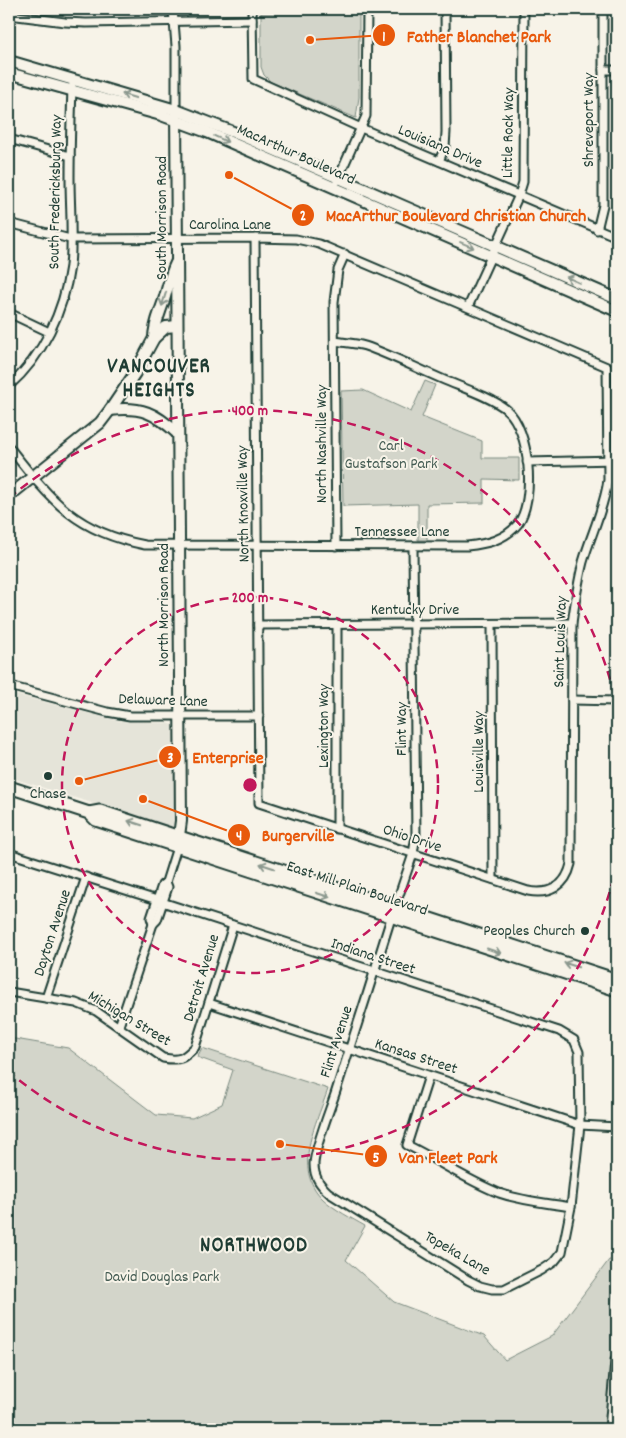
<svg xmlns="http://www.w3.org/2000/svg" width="626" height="1438" font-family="Dekko,sans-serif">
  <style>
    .built { fill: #e5e4d9 }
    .green { fill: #d3d5ca; stroke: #79897f }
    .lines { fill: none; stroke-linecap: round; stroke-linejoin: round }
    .street-casing { stroke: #1f3d34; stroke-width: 11 }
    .secondary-casing { stroke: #1f3d34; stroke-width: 14 }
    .primary-casing { stroke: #1f3d34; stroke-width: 15 }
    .street { stroke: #f7f3e8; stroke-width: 7 }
    .secondary { stroke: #f7f3e8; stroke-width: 10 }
    .primary { stroke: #f7f3e8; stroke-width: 11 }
    .oneway { stroke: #8b988e }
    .ring { fill: none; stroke: #c2185b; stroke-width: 2.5; stroke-dasharray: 9 6 }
    .poi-dot { fill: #1f3d34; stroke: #f7f3e8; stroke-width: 2 }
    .labels { text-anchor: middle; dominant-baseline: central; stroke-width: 4; stroke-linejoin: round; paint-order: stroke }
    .street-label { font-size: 16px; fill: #1f3d34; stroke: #f7f3e8 }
    .park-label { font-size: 16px; fill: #435b52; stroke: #f7f3e8 }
    .poi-label { font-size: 16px; fill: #1f3d34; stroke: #f7f3e8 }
    .district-label { font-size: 21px; font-weight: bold; letter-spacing: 1px; fill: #1f3d34; stroke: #f7f3e8 }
    .centre { fill: #c2185b; stroke: #f7f3e8; stroke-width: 2.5 }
    .ring-label { font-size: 15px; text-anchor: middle; font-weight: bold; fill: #c2185b; stroke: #f7f3e8; stroke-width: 4; stroke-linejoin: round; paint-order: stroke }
    .leader { fill: none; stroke: #e8590c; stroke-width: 2 }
    .callout-dot { fill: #e8590c; stroke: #f7f3e8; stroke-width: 2 }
    .mark-label { font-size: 15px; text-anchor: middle; font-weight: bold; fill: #fff }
    .callout-label { font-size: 18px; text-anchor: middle; font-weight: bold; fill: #e8590c; stroke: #f7f3e8; stroke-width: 4; stroke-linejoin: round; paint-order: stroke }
  </style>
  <rect width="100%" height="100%" fill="#f7f3e8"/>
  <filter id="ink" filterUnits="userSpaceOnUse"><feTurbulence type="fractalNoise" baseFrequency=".02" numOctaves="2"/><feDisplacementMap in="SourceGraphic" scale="10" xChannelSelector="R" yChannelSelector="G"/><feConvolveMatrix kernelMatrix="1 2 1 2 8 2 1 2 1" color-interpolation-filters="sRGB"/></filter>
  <g filter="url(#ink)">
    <polygon class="built" points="9,693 119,721 167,723 173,725 174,729 174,825 168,827 9,777"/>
    <g class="green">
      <polygon points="359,12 359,97 356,118 271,82 264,75 261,67 261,13"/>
      <polygon points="425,381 435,385 422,417 482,441 482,458 519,458 519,480 484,479 484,503 427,504 427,540 418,540 418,504 343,506 341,391 363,390 411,412"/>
      <path d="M9 1038 68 1048 156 1115 192 1118 222 1104 233 1070 197 1057 202 1048 328 1089C317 1123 291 1168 323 1199 335 1210 351 1218 365 1226L346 1260 394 1302 484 1336 505 1360 552 1336 609 1260H615L611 1308H615C615 1349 611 1389 605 1429H9Z"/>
    </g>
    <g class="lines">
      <defs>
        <g id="street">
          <polyline points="173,9 176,46 176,110"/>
          <polyline points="252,9 253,79 361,128 617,237"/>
          <polyline points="9,15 65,22 86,23 252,20"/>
          <polyline points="603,70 617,70"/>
          <polyline points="9,139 70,156"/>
          <polyline points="439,161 445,147 446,132 445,9"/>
          <polyline points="337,181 366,116 367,9"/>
          <path d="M9 223 70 239 255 238 296 239 319 244 607 367 608 480C604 509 591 534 583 562 578 582 575 602 572 623L571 864C566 886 550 895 528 891L259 803 255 238"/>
          <polyline points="597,230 603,205 603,9"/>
          <polyline points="468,307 519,195 523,182 524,9"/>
          <polyline points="9,313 49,332"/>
          <path d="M9 386C43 356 64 311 70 266 73 238 70 207 70 178 70 148 71 117 72 87"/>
          <path d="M9 447C51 500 75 532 145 545L467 546C486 544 505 540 518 524 536 499 530 430 507 410 492 397 460 387 442 379 416 368 391 355 365 346 355 343 345 343 335 341"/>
          <polyline points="527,462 617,460"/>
          <polyline points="336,546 334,302 338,270 345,254"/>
          <polyline points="337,624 337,829"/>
          <polyline points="492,624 493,879"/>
          <polyline points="258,625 572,623"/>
          <polyline points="9,686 107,712 130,716 259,716"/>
          <polyline points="572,700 617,701"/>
          <polyline points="9,853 157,900"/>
          <path d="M162 902 559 1031 574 1040 579 1052 580 1125 571 1207 562 1252 554 1262 542 1270 504 1289H492L480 1286 468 1280 329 1193C320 1185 314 1177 314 1164 315 1146 330 1110 336 1091 355 1033 373 976 391 918"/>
          <polyline points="395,907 413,854 416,835 413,547"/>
          <polyline points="153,924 151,918 162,885 166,882 177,847"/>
          <path d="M9 992 76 1003 96 1011 163 1058C180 1061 183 1059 195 1047L233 925"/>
          <polyline points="46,998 86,877"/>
          <polyline points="209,1003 580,1125 617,1127"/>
          <polyline points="119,1026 153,924 157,920 168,887 166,882"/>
          <path d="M429 1076 407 1145C438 1160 466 1180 499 1193 522 1201 547 1203 571 1207"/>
        </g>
        <g id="secondary">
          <polyline points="9,61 176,110 233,132 617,299"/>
          <polyline points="9,73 161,115 207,132 617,311"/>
          <polyline points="176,110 181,821 178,843"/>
          <path d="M154 338C154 324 160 313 164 300 168 287 170 275 176 263"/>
          <path d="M110 410C141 406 156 413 178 434"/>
          <polyline points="9,496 100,423 110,410 135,373 154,338 166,327 177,326"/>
        </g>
        <g id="primary">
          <polyline points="9,787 89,813 96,820 617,990"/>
          <polyline points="89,813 100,811 617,980"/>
          <polyline points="611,1429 617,1361"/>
        </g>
      </defs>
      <use href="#street" class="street-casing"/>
      <use href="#secondary" class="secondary-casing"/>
      <use href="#primary" class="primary-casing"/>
      <use href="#street" class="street"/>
      <use href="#secondary" class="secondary"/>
      <use href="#primary" class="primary"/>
    </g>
    <defs><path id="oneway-shaft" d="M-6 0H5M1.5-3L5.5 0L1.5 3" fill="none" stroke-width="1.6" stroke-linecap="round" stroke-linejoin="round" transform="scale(1.25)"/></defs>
    <g class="oneway">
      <use href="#oneway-shaft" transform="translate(129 96) rotate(-163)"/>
      <use href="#oneway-shaft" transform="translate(221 139) rotate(24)"/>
      <use href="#oneway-shaft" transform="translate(467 245) rotate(23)"/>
      <use href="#oneway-shaft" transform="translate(573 280) rotate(-156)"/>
      <use href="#oneway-shaft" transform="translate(164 299) rotate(107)"/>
      <use href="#oneway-shaft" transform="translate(135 823) rotate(-162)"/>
      <use href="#oneway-shaft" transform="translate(267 866) rotate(-162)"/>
      <use href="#oneway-shaft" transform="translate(323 895) rotate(18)"/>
      <use href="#oneway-shaft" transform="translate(494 951) rotate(19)"/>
      <use href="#oneway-shaft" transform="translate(571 965) rotate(-162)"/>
    </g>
  </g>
  <g class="ring">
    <circle cx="250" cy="785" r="188"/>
    <path d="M617 863A375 375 0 0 1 9 1072M9 498A375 375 0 0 1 617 707"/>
  </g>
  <g class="poi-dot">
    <circle cx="48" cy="776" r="5"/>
    <circle cx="585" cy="931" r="5"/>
  </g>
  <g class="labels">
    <g class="street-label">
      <text transform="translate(589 120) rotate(-90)">Shreveport Way</text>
      <text transform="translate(509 133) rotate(-89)">Little Rock Way</text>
      <text transform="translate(440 147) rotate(23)">Louisiana Drive</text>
      <text transform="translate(296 155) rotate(24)">MacArthur Boulevard</text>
      <text transform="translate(56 192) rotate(-89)">South Fredericksburg Way</text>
      <text transform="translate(162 218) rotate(-90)">South Morrison Road</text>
      <text x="230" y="225">Carolina Lane</text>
      <text transform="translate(322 444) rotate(-90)">North Nashville Way</text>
      <text transform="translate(244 504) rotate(-91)">North Knoxville Way</text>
      <text x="402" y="532">Tennessee Lane</text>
      <text transform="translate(164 605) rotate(-90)">North Morrison Road</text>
      <text x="415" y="610">Kentucky Drive</text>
      <text transform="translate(561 642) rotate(-88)">Saint Louis Way</text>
      <text transform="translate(163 701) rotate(2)">Delaware Lane</text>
      <text transform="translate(324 726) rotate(-90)">Lexington Way</text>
      <text transform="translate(402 729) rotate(-90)">Flint Way</text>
      <text transform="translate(479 752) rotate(-90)">Louisville Way</text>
      <text transform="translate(412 839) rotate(18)">Ohio Drive</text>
      <text transform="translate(357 889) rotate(18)">East Mill Plain Boulevard</text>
      <text transform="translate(53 933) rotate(-72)">Dayton Avenue</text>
      <text transform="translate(373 957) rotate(18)">Indiana Street</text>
      <text transform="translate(202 978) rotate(-73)">Detroit Avenue</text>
      <text transform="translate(129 1019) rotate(31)">Michigan Street</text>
      <text transform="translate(337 1042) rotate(-72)">Flint Avenue</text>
      <text transform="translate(416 1057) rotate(18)">Kansas Street</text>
      <text transform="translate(457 1254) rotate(30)">Topeka Lane</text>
    </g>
    <g class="park-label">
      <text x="391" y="446">Carl<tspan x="391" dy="18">Gustafson Park</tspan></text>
      <text x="162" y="1277">David Douglas Park</text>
    </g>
    <g class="poi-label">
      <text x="48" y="794">Chase</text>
      <text x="575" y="931" text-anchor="end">Peoples Church</text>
    </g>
    <g class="district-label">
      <text x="159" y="368">VANCOUVER<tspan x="159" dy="24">HEIGHTS</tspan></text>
      <text x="254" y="1247">NORTHWOOD</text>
    </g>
  </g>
  <circle cx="250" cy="785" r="8" class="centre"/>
  <g class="ring-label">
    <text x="250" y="415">400 m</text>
    <text x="250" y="602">200 m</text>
  </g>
  <path class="leader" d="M310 40L384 35M229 175L303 215M79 781L170 757M143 799L239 835M280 1144L376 1156"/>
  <g class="callout-dot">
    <circle cx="310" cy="40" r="5"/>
    <circle cx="229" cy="175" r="5"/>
    <circle cx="79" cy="781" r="5"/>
    <circle cx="143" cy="799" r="5"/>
    <circle cx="280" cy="1144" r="5"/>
    <circle cx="384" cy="35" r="12"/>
    <circle cx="303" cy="215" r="12"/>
    <circle cx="170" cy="757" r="12"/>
    <circle cx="239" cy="835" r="12"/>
    <circle cx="376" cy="1156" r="12"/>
  </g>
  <g class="mark-label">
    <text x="384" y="41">1</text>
    <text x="303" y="220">2</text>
    <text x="170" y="762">3</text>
    <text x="239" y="840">4</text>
    <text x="376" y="1162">5</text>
  </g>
  <g class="callout-label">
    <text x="479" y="42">Father Blanchet Park</text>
    <text x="456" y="221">MacArthur Boulevard Christian Church</text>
    <text x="228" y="763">Enterprise</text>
    <text x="298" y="841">Burgerville</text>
    <text x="448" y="1163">Van Fleet Park</text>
  </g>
  <rect width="626" height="1438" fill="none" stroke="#f7f3e8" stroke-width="30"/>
  <rect x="15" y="15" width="596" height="1408" fill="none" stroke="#1f3d34" stroke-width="2" filter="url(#ink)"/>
</svg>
